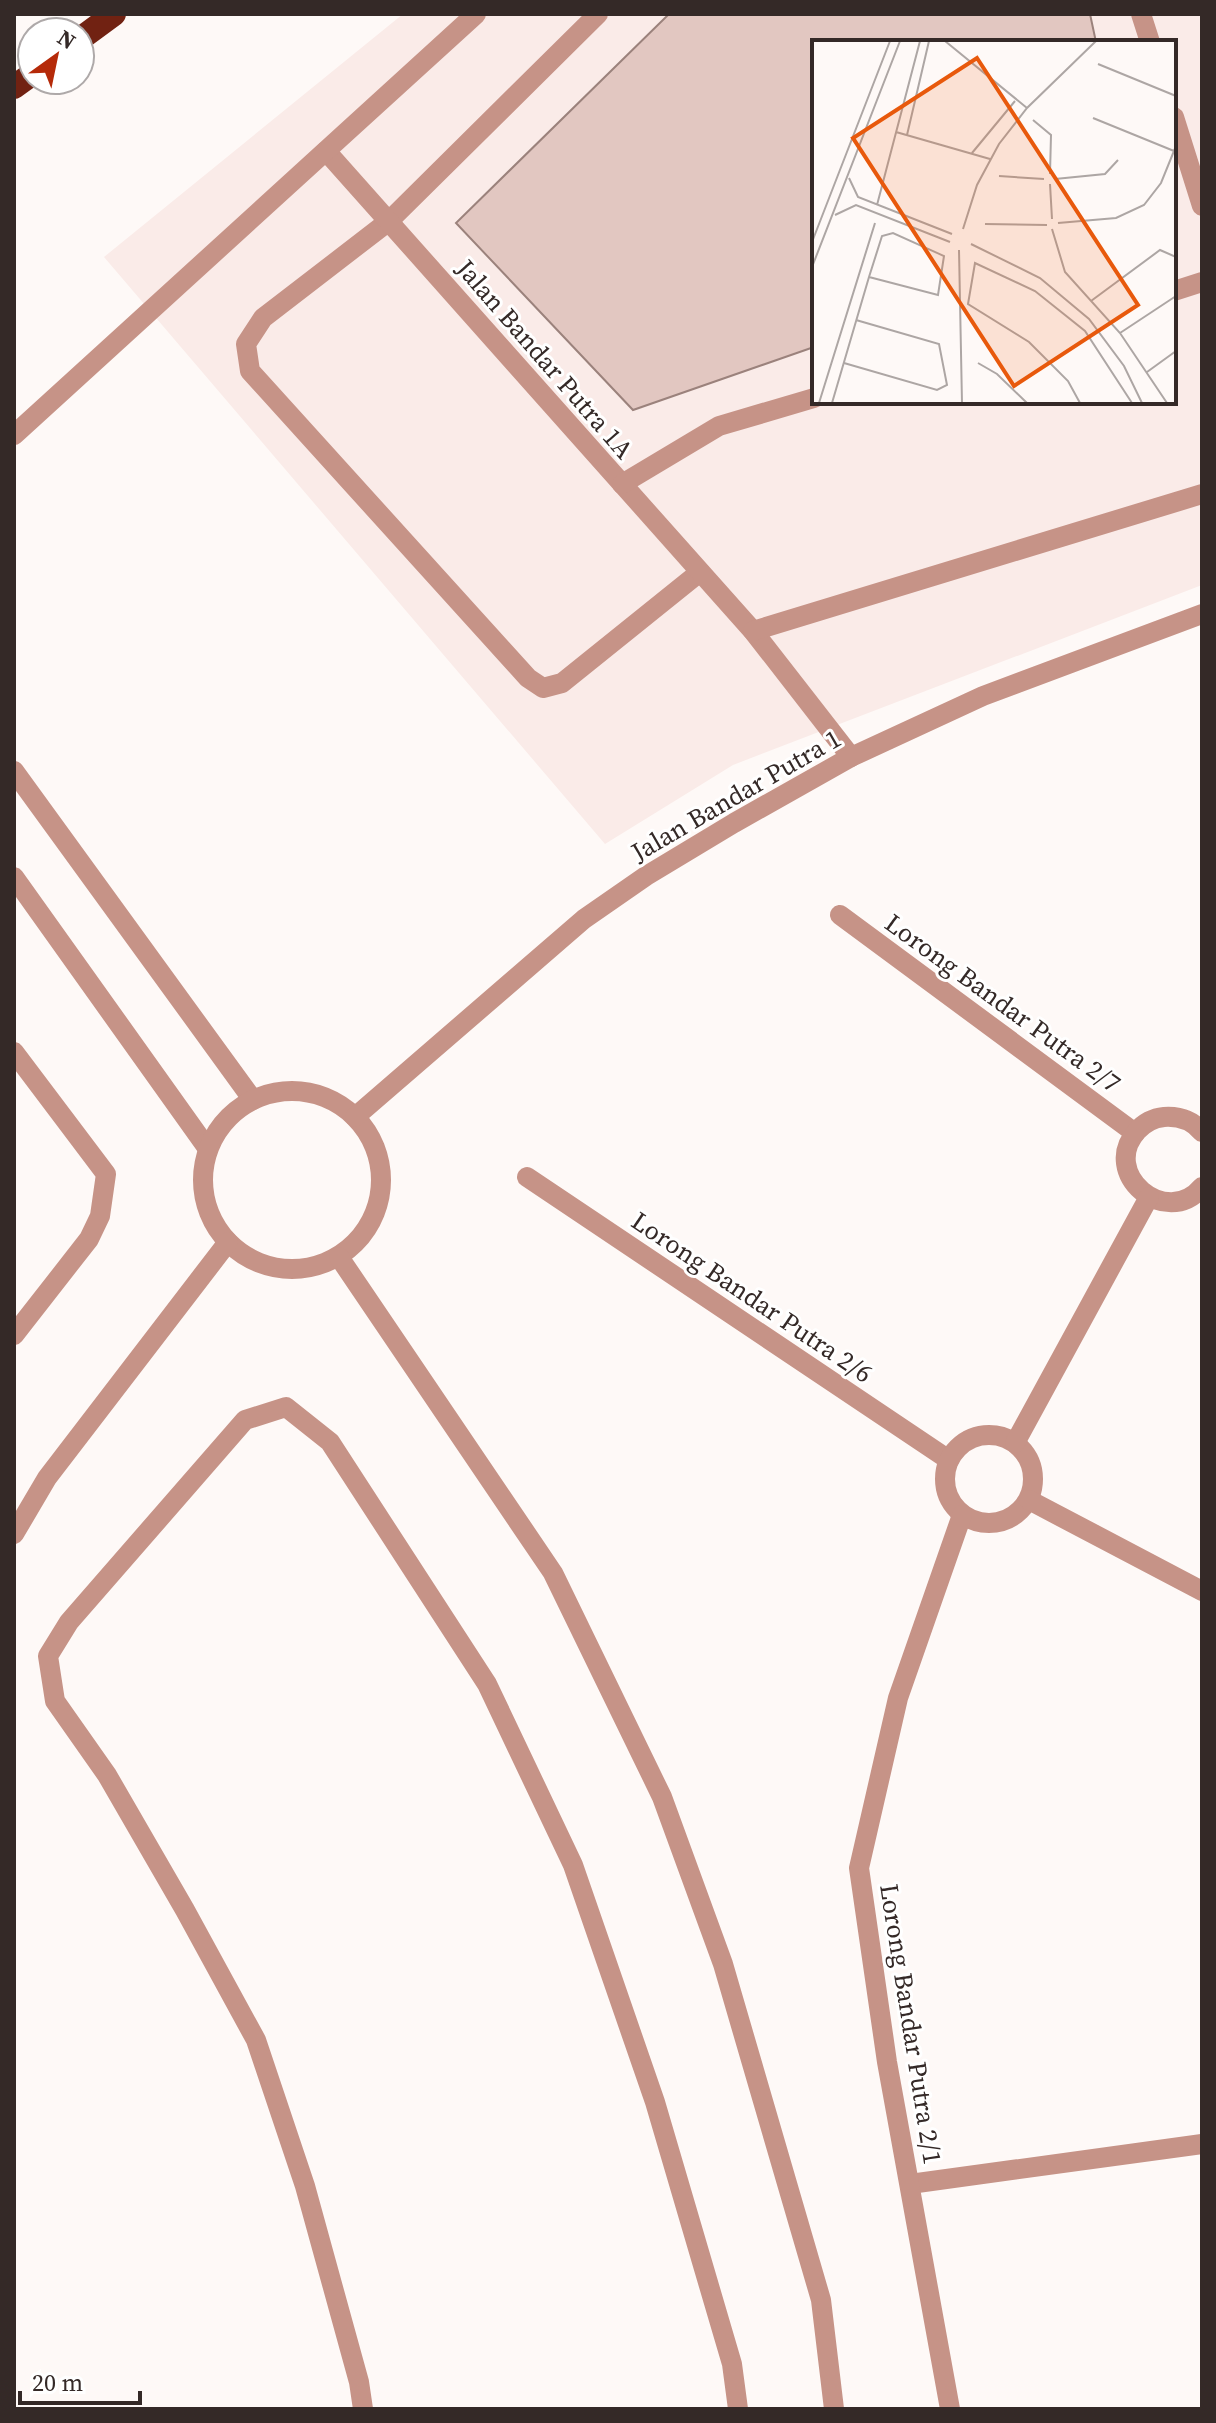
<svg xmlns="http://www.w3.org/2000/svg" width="1216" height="2423" font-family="'Source Serif 4',serif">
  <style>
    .built { fill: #faebe8; fill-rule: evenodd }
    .building { fill: #e2c7c1; stroke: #9b827c; stroke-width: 2 }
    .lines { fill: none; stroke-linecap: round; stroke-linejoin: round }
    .minor { stroke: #c69387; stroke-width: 20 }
    .highway { stroke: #712212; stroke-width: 24 }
    .labels { text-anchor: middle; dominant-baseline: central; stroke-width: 6; stroke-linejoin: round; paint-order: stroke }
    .street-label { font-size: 26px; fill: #342927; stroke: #fff }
    .inset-road { fill: none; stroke: #ada6a4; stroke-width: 2 }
    .view { fill: #e8590c; fill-opacity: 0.15; stroke: #e8590c; stroke-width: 4 }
    .inset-edge { fill: none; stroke: #342927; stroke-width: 4 }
  </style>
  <rect width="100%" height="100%" fill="#fef9f7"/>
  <path class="built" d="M403 14H1202V585L733 765 605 844 104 257ZM814 42H1174V402H814Z"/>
  <polygon class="building" points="669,14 1090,14 1096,42 814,42 814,347 633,410 456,223"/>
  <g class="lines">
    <g class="minor">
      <polyline points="598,14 389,221 263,318 246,344 250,371 528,678 543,688 562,683 700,572"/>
      <polyline points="1141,14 1150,42"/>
      <polyline points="1174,117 1202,206"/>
      <polyline points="326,151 753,631 851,757"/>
      <polyline points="1174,291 1202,282"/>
      <polyline points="14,435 476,14"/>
      <polyline points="622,484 719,426 814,398"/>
      <polyline points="753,631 1202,494"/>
      <polyline points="14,771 253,1100"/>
      <polyline points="14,877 208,1149"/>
      <polyline points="840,915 1135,1133"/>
      <polyline points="14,1052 106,1174 100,1216 89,1239 14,1335"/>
      <circle cx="292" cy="1180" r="89"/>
      <polyline points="355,1117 584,919 646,876 734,823 851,757 983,696 1202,614"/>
      <path d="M1202 1132C1192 1120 1179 1116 1164 1117 1154 1118 1144 1123 1137 1131 1099 1173 1166 1230 1202 1187"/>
      <polyline points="527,1177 949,1460"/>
      <polyline points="339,1257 553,1573 662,1797 723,1964 821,2300 834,2409"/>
      <circle cx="989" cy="1479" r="44"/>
      <polyline points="1015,1443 1149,1197"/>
      <polyline points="1029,1500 1202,1591"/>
      <polyline points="14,1534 47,1478 228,1242"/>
      <polyline points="910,2184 1202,2144"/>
      <polyline points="363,2409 359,2382 305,2186 256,2040 185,1910 107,1775 55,1701 48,1656 69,1622 245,1420 286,1407 330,1442 487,1684 573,1865 655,2102 732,2364 738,2409"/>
      <polyline points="950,2409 887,2062 859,1868 898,1698 962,1515"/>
    </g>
    <g class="highway">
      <polyline points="80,39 114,14"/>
      <polyline points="14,87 32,74"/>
    </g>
  </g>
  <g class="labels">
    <g class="street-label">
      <text transform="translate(545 359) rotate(49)">Jalan Bandar Putra 1A</text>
      <text transform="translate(736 795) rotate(-30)">Jalan Bandar Putra 1</text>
      <text transform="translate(1003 1003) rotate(36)">Lorong Bandar Putra 2/7</text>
      <text transform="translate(752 1297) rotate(34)">Lorong Bandar Putra 2/6</text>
      <text transform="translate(911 2024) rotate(81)">Lorong Bandar Putra 2/1</text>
    </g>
  </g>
  <g transform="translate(812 40)">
    <rect width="364" height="364" fill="#fef9f7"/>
    <path class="inset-road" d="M133 1 215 68M286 24 364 56M281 78 362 111M221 80 239 95 238 134M84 92 178 119M95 95 117 1M160 113 203 61M187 136 232 139M37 138 46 157 140 194M243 139 293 134 306 120M238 144 240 179M65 165 108 1M23 175 44 165 138 202M246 183 304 178 332 165 349 143 364 106M173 184 235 185M151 189 165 145 187 104 215 68 284 1M240 189 253 232 308 293 355 363M0 202 78 1M159 204 228 238 277 279 312 326 330 363M147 210 150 363M0 227 88 1M279 261 348 210 364 217M308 293 364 256M32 323 125 350 135 345 127 304 44 280M166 323 185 334 215 363M335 332 364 311M7 363 63 183M20 363 57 237 70 196 81 193 132 216 126 255 57 237M268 363 256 341 217 302 156 264 163 223 223 251 273 291 320 363"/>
    <path class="view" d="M165 18 326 265 202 346 41 98Z"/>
    <rect width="364" height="364" class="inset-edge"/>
  </g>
  <rect width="1216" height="2423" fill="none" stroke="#342927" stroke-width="32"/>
  <g transform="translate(56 56) rotate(33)"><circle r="38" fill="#ffffff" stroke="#aea9a9" stroke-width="2"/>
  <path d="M0-6L14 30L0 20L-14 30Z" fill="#b52a09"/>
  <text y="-12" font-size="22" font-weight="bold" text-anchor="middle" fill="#342927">N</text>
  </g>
  <path d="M20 2391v12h120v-12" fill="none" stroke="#342927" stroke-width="4"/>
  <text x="32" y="2391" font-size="24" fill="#342927" stroke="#ffffff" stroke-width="6" paint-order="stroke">20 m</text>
</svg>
